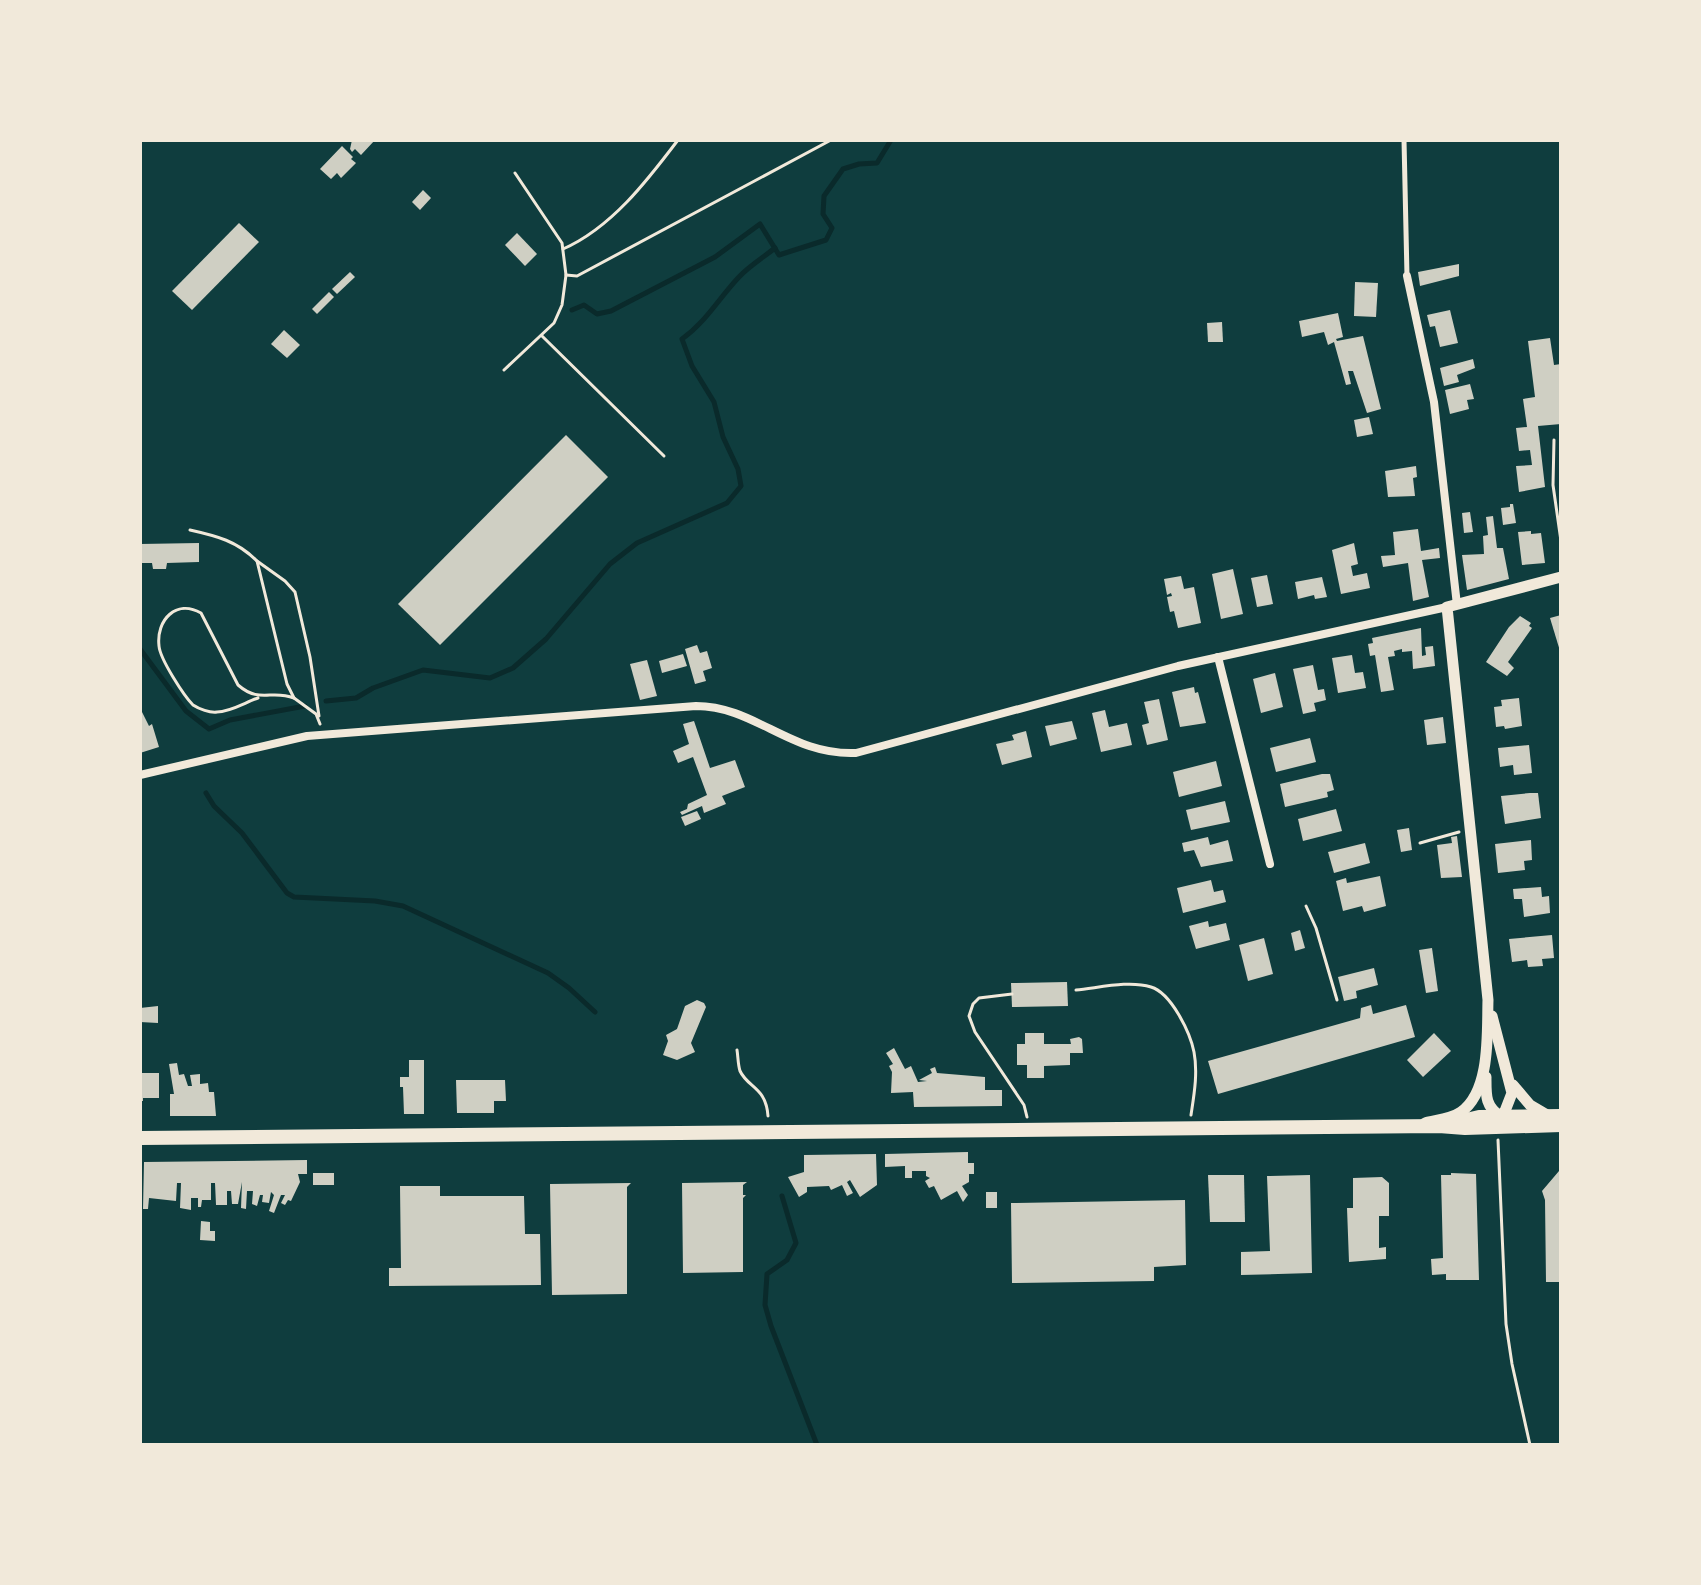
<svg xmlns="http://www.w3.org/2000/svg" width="1701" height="1585" font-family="Lora,serif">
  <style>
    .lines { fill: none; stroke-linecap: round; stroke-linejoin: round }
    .stream { stroke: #0a2a2b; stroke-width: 5 }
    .building { fill: #cfcfc3 }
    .path { stroke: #f1e9da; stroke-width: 3 }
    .service { stroke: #f1e9da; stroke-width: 5 }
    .minor { stroke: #f1e9da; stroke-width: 8 }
    .tertiary { stroke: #f1e9da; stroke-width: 11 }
    .primary { stroke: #f1e9da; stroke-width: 14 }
  </style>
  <rect width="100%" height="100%" fill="#0f3d3e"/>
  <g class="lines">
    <g class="stream">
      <polyline points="572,310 584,305 597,314 611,311 715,257 760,224 779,255 826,240 832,228 823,214 824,196 843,169 859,164 877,163 891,140"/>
      <polyline points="140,649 186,711 209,729 230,720 305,706"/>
      <path d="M326 701 356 698 373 688 423 670 490 678 513 668 546 639 610 564 637 543 727 503 741 486 738 469 723 437 714 402 692 366 682 339C706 322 719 298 739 277 749 266 764 257 775 248"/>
      <polyline points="206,793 214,806 242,833 287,893 294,897 375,901 403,906 548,973 569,988 595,1012"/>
      <polyline points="782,1196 796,1243 787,1260 767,1274 765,1305 771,1326 817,1445"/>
    </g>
  </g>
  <g class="building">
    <polygon points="352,140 375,140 361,155 355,149 352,152 350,149"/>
    <polygon points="342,146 353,157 351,159 356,163 341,178 337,173 331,179 320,169"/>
    <polygon points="423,190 431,198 420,210 412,202"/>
    <polygon points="239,223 259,242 192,310 172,291"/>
    <polygon points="517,233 537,254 525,266 505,245"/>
    <polygon points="1459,264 1459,276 1420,286 1418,272"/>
    <polygon points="350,272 355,277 337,294 332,289"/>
    <polygon points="1355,282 1378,283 1376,317 1354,316"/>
    <polygon points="329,292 334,297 317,314 312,309"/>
    <polygon points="1450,310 1458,343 1440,347 1435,326 1430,327 1427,315"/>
    <polygon points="1338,313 1343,337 1336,339 1337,341 1363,336 1381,409 1367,413 1353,371 1348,371 1351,384 1346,385 1334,342 1328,345 1324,332 1302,337 1299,321"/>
    <polygon points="1222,322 1223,342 1208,342 1207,323"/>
    <polygon points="284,330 300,345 287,358 271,344"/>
    <polygon points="1550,338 1554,365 1561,364 1561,402 1559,402 1561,424 1538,426 1545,487 1519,492 1516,466 1532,465 1530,450 1519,451 1516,428 1527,427 1523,399 1535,397 1528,341"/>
    <polygon points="1473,359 1475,368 1457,375 1459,382 1444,386 1440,368"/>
    <polygon points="1470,384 1474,399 1467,400 1469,409 1450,414 1445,390"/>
    <polygon points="1369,417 1373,434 1357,437 1354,420"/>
    <polygon points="566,435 608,477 440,645 398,604"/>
    <polygon points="1416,466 1417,477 1413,478 1415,496 1388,497 1385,471"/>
    <polygon points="1510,504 1513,504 1516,523 1503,525 1501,508 1510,507"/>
    <polygon points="1470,512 1473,532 1464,533 1462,513"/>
    <polygon points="1493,516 1497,548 1503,548 1509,579 1467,590 1462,555 1484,554 1483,536 1488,535 1486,517"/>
    <polygon points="1418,529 1421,551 1439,548 1440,558 1422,560 1429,597 1413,601 1408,563 1383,567 1381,556 1395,555 1393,532"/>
    <polygon points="1531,531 1531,534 1541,533 1545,563 1522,565 1518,532"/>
    <polygon points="199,543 199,562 167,563 166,569 153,569 152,563 140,563 140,544"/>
    <polygon points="1354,543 1358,564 1351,566 1353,576 1367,573 1370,588 1341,594 1332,550"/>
    <polygon points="1233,569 1243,614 1221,619 1212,574"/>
    <polygon points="1267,575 1273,604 1257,607 1251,578"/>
    <polygon points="1181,576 1184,589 1194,587 1201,623 1178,628 1174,611 1170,612 1167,597 1172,596 1171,593 1167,595 1164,579"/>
    <polygon points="1322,577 1327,597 1315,599 1314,595 1298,599 1295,582"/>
    <polygon points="1561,615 1561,651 1560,651 1550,618"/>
    <polygon points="1520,616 1531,623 1529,626 1532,628 1508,662 1514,668 1507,676 1486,662 1509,627"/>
    <polygon points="1421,628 1422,656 1426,655 1425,647 1433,646 1435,666 1413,669 1412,651 1402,652 1402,649 1394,651 1395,656 1388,657 1394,690 1381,692 1375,655 1370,656 1368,644 1373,643 1372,638"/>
    <polygon points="697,645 700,653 707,651 712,668 703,671 706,681 695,684 685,649"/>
    <polygon points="683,654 687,666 662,673 659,661"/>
    <polygon points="1352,655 1355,673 1363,672 1366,688 1338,693 1332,658"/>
    <polygon points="647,660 657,696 640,700 630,664"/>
    <polygon points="1313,665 1318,690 1324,689 1326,700 1314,703 1316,711 1303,714 1293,669"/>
    <polygon points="1275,673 1283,707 1261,713 1253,679"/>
    <polygon points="1194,687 1195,693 1198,692 1206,723 1180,727 1172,692"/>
    <polygon points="1519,698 1522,726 1505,729 1504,726 1496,727 1494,707 1502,706 1501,700"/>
    <polygon points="1159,699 1168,740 1147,745 1142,725 1149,723 1144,702"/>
    <polygon points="140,708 149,726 152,724 159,747 140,753"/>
    <polygon points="1105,710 1109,727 1127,723 1132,745 1101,752 1092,713"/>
    <polygon points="1443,717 1446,743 1427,745 1424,720"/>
    <polygon points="694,721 710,768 735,760 745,787 722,796 726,804 704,813 702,806 682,815 680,812 687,809 688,804 707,795 693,757 678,763 673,751 689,744 683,724"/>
    <polygon points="1072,721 1077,739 1050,746 1045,726"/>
    <polygon points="1026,731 1032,757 1002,765 996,744 1014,740 1012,735"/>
    <polygon points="1310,738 1316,762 1276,772 1270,748"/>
    <polygon points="1529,745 1532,773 1514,775 1513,765 1500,767 1498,748"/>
    <polygon points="1216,761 1222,786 1179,797 1173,772"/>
    <polygon points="1322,774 1330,774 1334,790 1327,792 1328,797 1285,807 1280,784"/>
    <polygon points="1530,793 1538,793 1541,818 1505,824 1501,796"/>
    <polygon points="1225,801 1230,822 1191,830 1186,810"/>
    <polygon points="1336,809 1342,831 1303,841 1298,819"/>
    <polygon points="697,811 701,819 685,826 681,817"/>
    <polygon points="1409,828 1412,850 1401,852 1397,830"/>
    <polygon points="1457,836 1462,877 1441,878 1437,845 1452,843 1451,837"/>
    <polygon points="1208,837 1210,845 1228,840 1233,861 1201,867 1194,850 1184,852 1182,843"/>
    <polygon points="1531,840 1532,860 1524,861 1525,870 1498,873 1495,844"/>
    <polygon points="1365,843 1370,863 1334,873 1328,852"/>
    <polygon points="1380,876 1386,906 1364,912 1362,906 1343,911 1336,881 1346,878 1347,883"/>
    <polygon points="1211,880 1214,892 1223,890 1226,902 1183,913 1177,888"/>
    <polygon points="1541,887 1542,897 1549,896 1550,913 1524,917 1522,899 1514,899 1513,889"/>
    <polygon points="1208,921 1209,927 1226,923 1230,940 1196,949 1189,926"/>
    <polygon points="1300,930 1305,948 1295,951 1291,933"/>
    <polygon points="1552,935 1554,958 1542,959 1543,966 1528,967 1527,960 1512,962 1509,939"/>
    <polygon points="1264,938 1273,974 1248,981 1239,945"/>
    <polygon points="1432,948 1438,991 1426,993 1419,950"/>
    <polygon points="1374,968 1378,985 1356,991 1357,998 1344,1001 1338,977"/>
    <polygon points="1067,982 1068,1006 1012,1007 1011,983"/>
    <polygon points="697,1000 704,1003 706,1007 691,1043 695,1052 677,1060 663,1055 668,1041 666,1035 677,1029 685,1006"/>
    <polygon points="1371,1005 1373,1014 1406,1005 1415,1037 1218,1094 1208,1061 1360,1018 1361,1008"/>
    <polygon points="158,1006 158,1023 140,1022 140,1008"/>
    <polygon points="1025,1033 1044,1033 1044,1044 1071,1044 1070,1039 1079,1037 1082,1039 1083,1053 1070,1053 1070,1065 1044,1066 1044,1078 1027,1078 1027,1065 1017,1065 1017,1044 1025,1044"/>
    <polygon points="1434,1033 1451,1051 1423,1077 1407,1060"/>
    <polygon points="894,1048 905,1069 911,1066 918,1082 927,1081 919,1080 932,1073 930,1069 935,1067 937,1073 985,1077 985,1090 1002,1090 1002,1106 914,1107 913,1092 891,1093 892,1072 889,1066 893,1064 886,1053"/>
    <polygon points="409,1060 424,1060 424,1114 404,1114 403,1087 400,1087 400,1077 409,1077"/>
    <polygon points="177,1063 179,1075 184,1074 188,1086 192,1086 190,1075 200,1074 200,1084 208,1083 209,1092 214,1092 216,1116 170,1116 170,1094 174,1094 169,1064"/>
    <polygon points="140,1073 159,1073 159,1098 143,1098 143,1101 140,1101"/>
    <polygon points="456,1080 505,1080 506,1101 494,1101 494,1113 457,1113"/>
    <polygon points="968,1152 968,1163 974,1163 974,1174 969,1174 969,1182 962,1186 968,1195 963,1202 957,1191 941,1200 934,1186 929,1188 925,1181 930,1178 926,1176 926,1171 912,1171 912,1178 905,1178 905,1166 885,1167 885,1154"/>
    <polygon points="876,1154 877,1185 860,1197 850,1180 847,1182 853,1193 847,1196 842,1185 831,1190 829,1186 807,1187 807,1192 799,1197 788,1177 804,1172 804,1155"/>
    <polygon points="307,1160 307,1174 298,1174 300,1182 291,1201 288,1200 285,1205 281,1203 285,1195 281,1195 274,1213 269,1211 274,1195 271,1192 269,1203 262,1202 263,1195 260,1195 257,1206 252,1204 253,1191 247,1191 246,1209 241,1208 242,1182 238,1204 232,1204 231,1191 227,1191 227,1205 216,1205 215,1183 211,1183 211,1200 202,1200 201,1207 198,1207 198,1198 191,1198 191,1210 180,1208 181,1183 177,1183 176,1201 149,1198 148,1209 143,1209 144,1162"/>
    <polygon points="1559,1171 1561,1171 1561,1282 1546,1282 1545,1200 1542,1191"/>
    <rect x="313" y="1173" width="21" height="12"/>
    <polygon points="1451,1173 1476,1174 1479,1280 1446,1280 1446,1274 1432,1275 1431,1259 1443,1258 1441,1175 1451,1175"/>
    <polygon points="1208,1175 1244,1175 1245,1222 1210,1222"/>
    <polygon points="1310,1175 1312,1273 1241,1275 1241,1252 1270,1251 1267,1176"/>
    <polygon points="1382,1177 1389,1183 1389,1216 1379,1216 1379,1248 1386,1247 1386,1259 1349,1262 1347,1208 1353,1208 1353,1178"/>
    <polygon points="747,1182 743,1185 743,1195 746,1195 743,1198 743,1272 683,1273 682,1183"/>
    <polygon points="631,1183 627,1187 627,1294 552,1295 550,1184"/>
    <polygon points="400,1186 440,1186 440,1196 524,1196 525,1234 540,1234 541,1285 389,1286 389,1268 401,1268"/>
    <rect x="986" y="1192" width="11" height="16"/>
    <polygon points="1185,1200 1186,1265 1154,1267 1154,1281 1012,1283 1011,1203"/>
    <polygon points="201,1221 210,1222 210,1231 215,1231 215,1241 200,1240"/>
  </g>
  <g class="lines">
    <g class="path">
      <path d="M563 249C611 228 647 181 678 140"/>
      <polyline points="566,275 577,276 831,140"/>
      <polyline points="542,336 664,456"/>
      <polyline points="504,370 554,323 562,305 566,275 562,243 515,173"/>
      <polyline points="1554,440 1553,485 1561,541"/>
      <path d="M190 530C217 536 237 541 257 561L287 684 294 698 316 714 320 724"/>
      <polyline points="257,561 285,581 295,592 310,657 319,716"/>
      <path d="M258 698C246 702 230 712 217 712 210 713 199 709 193 705 184 696 160 659 159 646 156 620 176 599 201 613L238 685C260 704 271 689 294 698"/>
      <polyline points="1420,843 1459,832"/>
      <polyline points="1306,906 1316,928 1337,1000"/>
      <path d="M1076 990C1098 988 1129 980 1151 987 1171 993 1190 1032 1194 1052 1198 1073 1194 1095 1191 1115"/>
      <polyline points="1012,994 979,998 973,1004 969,1016 975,1032 1024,1105 1027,1117"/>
      <path d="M737 1050C738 1056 738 1065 740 1071 748 1088 766 1087 768 1116"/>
      <polyline points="1498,1140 1506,1324 1512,1364 1530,1445"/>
    </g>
    <polyline class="service" points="1404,140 1407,276"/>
    <g class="minor">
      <polyline points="1407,276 1434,402 1457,605"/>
      <polyline points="1218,657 1270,864"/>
      <path d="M140 775 307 736 696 706C755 706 791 756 856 753L1178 666 1447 607"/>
    </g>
    <g class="tertiary">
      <polyline points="1492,1016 1512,1093 1505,1111 1497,1119"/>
      <path d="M1486 1077C1486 1096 1485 1106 1501 1117"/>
      <polyline points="1513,1085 1530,1105 1547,1115"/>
      <path d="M1425 1123C1436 1120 1451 1119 1461 1112 1491 1091 1487 1032 1488 1000L1447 607 1561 577"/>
    </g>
    <g class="primary">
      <polyline points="1458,1122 1479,1117 1561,1116"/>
      <polyline points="140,1138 1439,1126 1465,1128 1561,1125"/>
    </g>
  </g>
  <rect width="1701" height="1585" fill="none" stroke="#f1e9da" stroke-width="284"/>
</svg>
